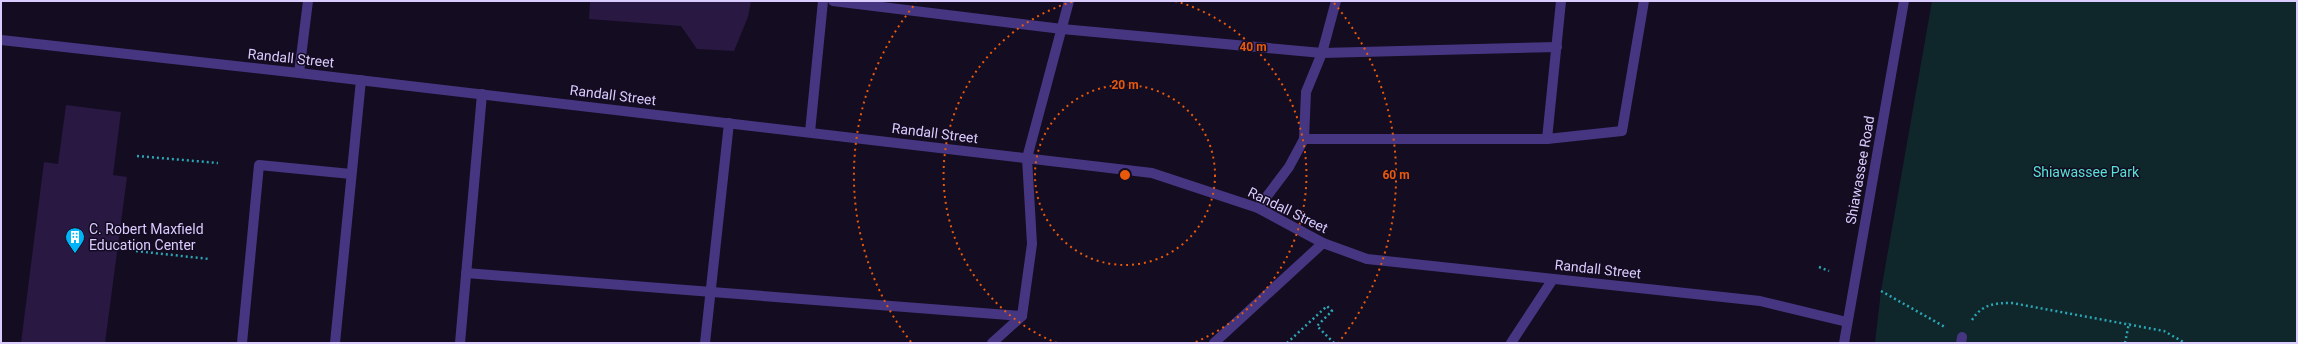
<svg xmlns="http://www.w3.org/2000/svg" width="2298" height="344" font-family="Roboto,sans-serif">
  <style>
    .green { fill: #0f272b }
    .building { fill: #281842 }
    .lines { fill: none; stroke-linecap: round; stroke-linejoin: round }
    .path { stroke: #2ba6b5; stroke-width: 2.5; stroke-dasharray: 2 3; stroke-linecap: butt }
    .minor { stroke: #463681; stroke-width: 10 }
    .ring { fill: none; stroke: #e8590c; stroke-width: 2; stroke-dasharray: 2 4 }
    .labels { text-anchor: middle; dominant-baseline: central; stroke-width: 3; stroke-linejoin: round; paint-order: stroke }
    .street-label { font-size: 14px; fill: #dbccff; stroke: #140c21 }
    .park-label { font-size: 14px; fill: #56e2d7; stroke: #140c21 }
    .poi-label { font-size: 14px; fill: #dbccff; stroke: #140c21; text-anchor: start }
    .centre { fill: #e8590c; stroke: #140c21; stroke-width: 2 }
    .ring-label { font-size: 12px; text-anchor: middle; font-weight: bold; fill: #e8590c; stroke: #140c21; stroke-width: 3; stroke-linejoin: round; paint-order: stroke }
  </style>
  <rect width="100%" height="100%" fill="#140c21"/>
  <polygon class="green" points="1932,1 2297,1 2297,343 1875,343 1881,291"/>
  <g class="building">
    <polygon points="590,1 751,1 748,17 734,51 697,49 681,26 589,19"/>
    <polygon points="66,105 121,112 113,175 127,177 105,343 21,343 44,162 58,164"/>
  </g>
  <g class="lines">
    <g class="path">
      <polyline points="137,156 218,163"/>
      <polyline points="136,251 209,259"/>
      <polyline points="1819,267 1829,271"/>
      <polyline points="1881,291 1945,327"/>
      <path d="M1972 320C1982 304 1995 303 2012 303L2164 331 2185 343"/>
      <polyline points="1287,343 1327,306 1332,311 1317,326 1334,343"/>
      <polyline points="2125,343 2129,323"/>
    </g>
    <g class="minor">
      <polyline points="833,1 1062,29 1322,53 1557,47"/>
      <polyline points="1,40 299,73 1152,173 1258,208 1323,243 1367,259 1760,301 1847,322"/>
      <polyline points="299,73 308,1"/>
      <polyline points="810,132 823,1"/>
      <polyline points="1304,139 1547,139 1561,1"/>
      <polyline points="1547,139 1622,131 1644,1"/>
      <polyline points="1258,208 1289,167 1304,139 1306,92 1322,53 1336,1"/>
      <polyline points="466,273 1022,316"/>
      <polyline points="242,343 259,165 351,174"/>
      <polyline points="335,343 361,80"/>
      <polyline points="460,343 482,94"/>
      <polyline points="705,343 729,123"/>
      <polyline points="992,343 1022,316 1032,244 1027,158 1069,1"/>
      <polyline points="1214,343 1323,243"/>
      <polyline points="1511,343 1553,279"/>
      <polyline points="1844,343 1904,1"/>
      <polyline points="1961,343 1962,337"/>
    </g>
  </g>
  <g class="ring">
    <circle cx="1125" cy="175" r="90"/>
    <path d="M1057 343A181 181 0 0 1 1075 1M1175 1A181 181 0 0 1 1193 343"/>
    <path d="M911 342A271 271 0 0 1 916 3M1334 3A271 271 0 0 1 1339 342"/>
  </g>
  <defs>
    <symbol id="building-pin" viewBox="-11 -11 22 30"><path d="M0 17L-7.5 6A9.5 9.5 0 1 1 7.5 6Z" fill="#00b5f7" stroke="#140c21"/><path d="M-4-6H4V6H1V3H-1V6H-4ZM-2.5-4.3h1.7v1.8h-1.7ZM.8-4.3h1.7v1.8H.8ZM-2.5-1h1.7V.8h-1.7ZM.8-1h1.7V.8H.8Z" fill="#fff"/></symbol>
  </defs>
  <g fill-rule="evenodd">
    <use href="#building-pin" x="64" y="226" width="22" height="30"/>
  </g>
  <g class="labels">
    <g class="street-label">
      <text transform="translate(291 58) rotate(6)">Randall Street</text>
      <text transform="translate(613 95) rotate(7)">Randall Street</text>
      <text transform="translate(935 133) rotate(7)">Randall Street</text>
      <text transform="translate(1860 170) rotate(-80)">Shiawassee Road</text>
      <text transform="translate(1288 210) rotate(26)">Randall Street</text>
      <text transform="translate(1598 269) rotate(6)">Randall Street</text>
    </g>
    <g class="park-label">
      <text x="2086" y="172">Shiawassee Park</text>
    </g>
    <g class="poi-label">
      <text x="89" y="229">C. Robert Maxfield<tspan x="89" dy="16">Education Center</tspan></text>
    </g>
  </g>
  <circle cx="1125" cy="175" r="6" class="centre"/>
  <g class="ring-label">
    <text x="1253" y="51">40 m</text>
    <text x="1125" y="89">20 m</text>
    <text x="1396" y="179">60 m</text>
  </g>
  <rect width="2298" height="344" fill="none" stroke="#dbccff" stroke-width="4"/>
</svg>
